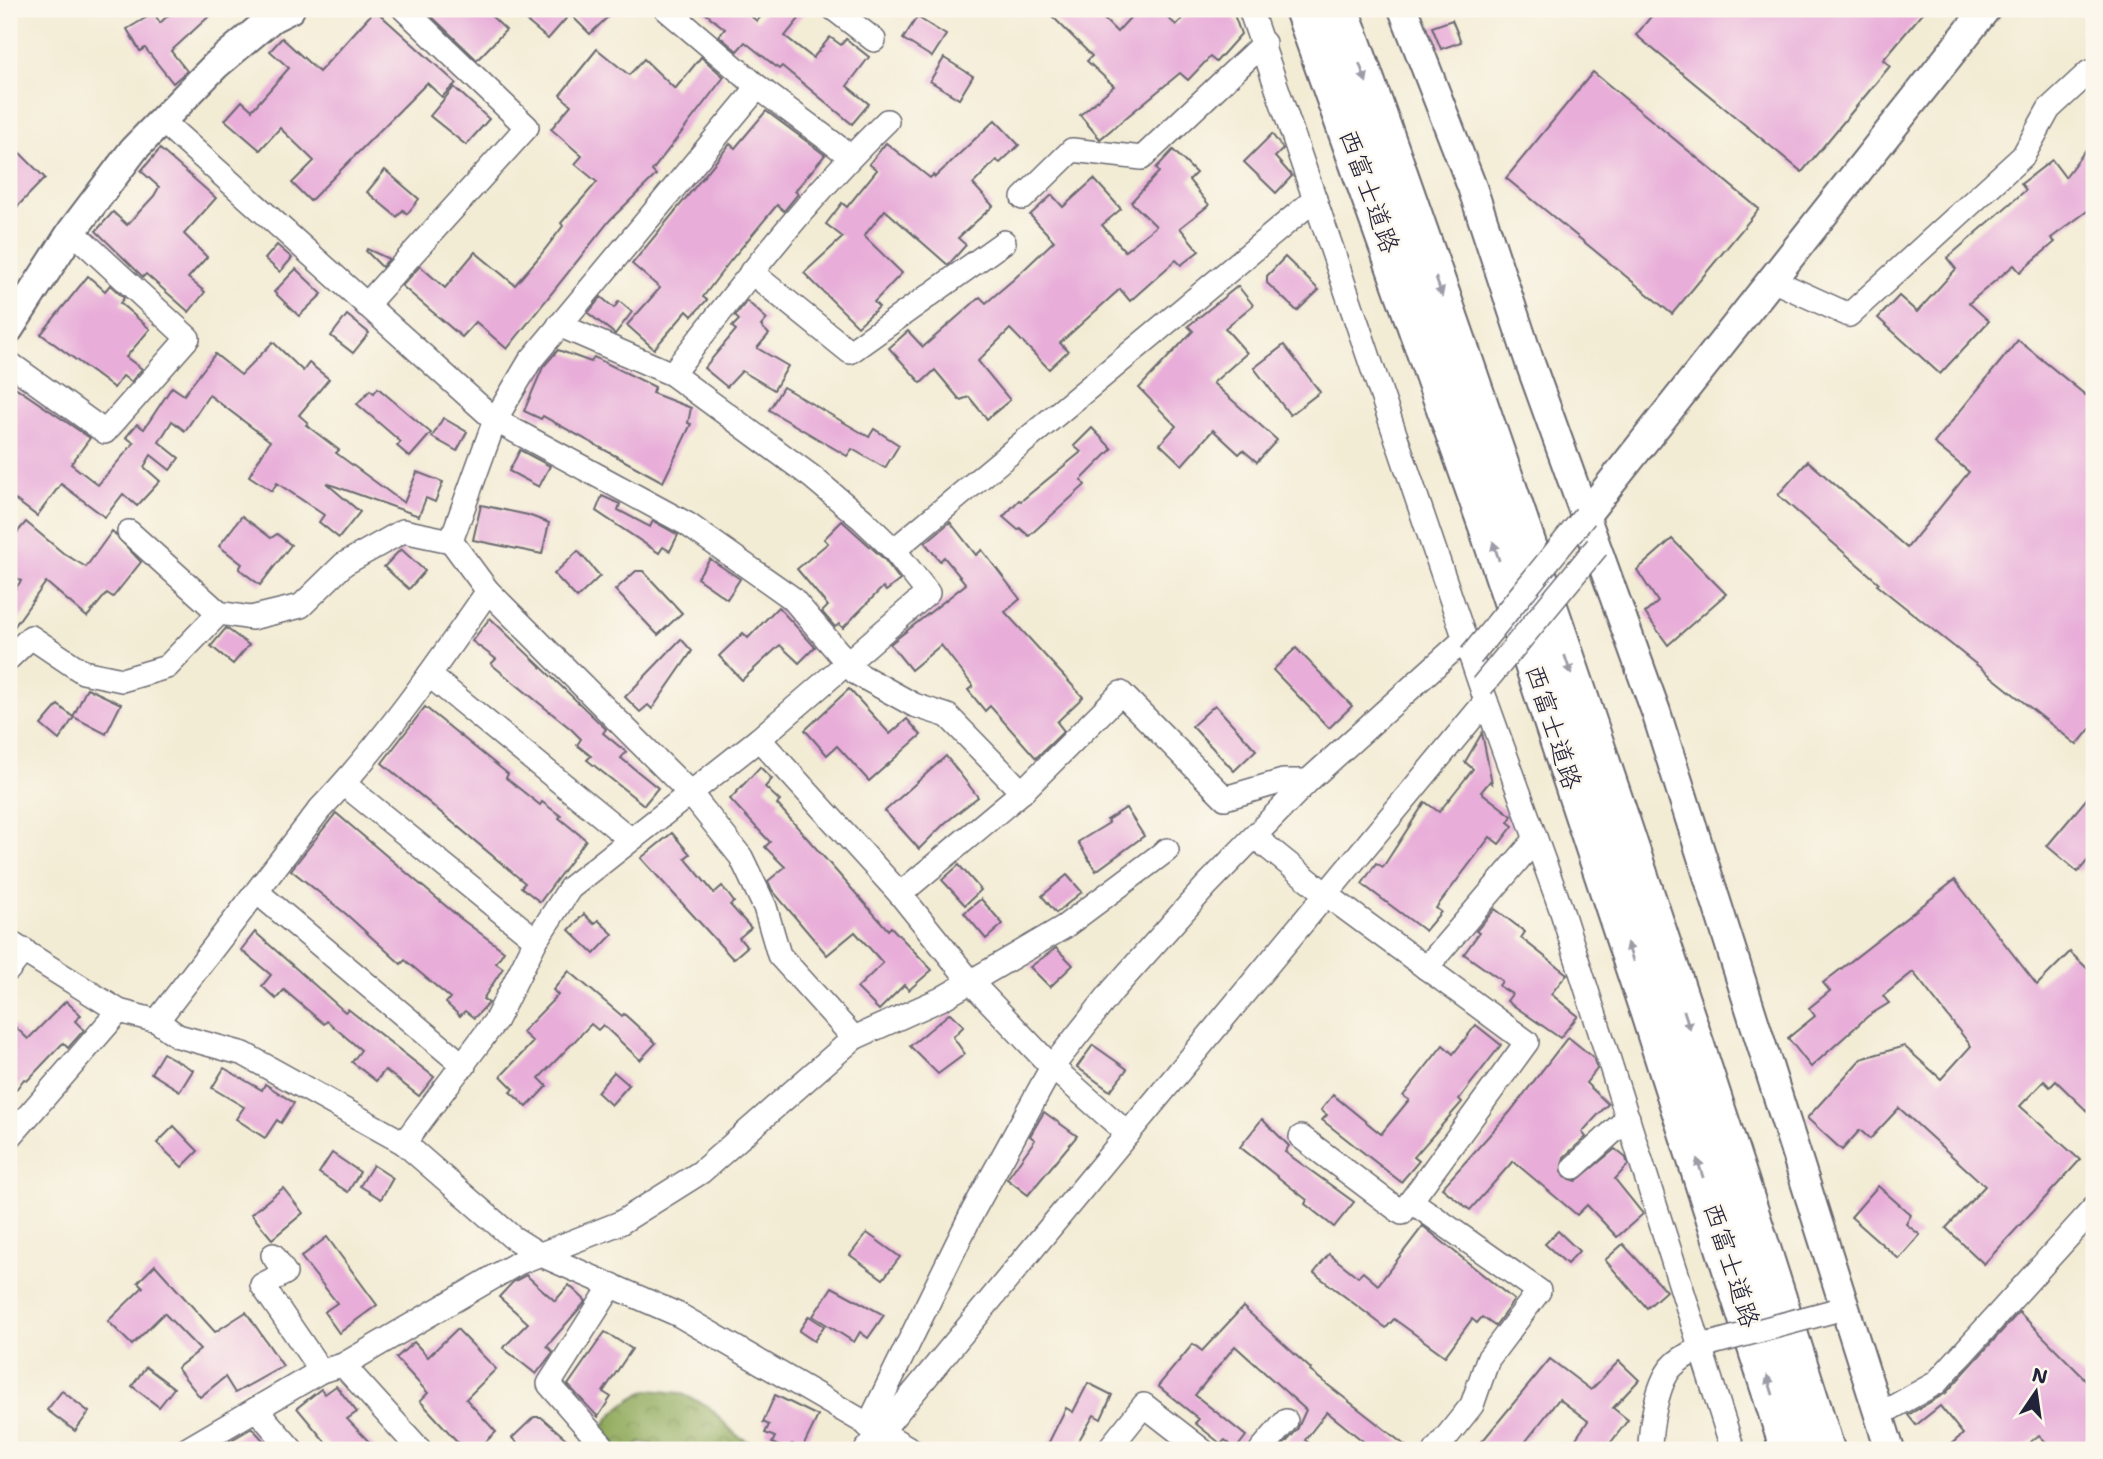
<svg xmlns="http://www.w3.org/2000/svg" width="2103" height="1459" font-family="'Shantell Sans','Klee One',sans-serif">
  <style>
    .forest { fill: url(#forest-crowns); stroke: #59664b; stroke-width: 2 }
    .building { fill: #e8add9 }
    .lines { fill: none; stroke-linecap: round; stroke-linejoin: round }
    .minor-casing { stroke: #6b6971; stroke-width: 26 }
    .tertiary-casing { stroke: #6b6971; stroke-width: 32 }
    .motorway-casing { stroke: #6b6971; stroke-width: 42 }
    .minor { stroke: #fff; stroke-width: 23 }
    .tertiary { stroke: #fff; stroke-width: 28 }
    .motorway { stroke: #fff; stroke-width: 38 }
    .minor-bridge-casing { stroke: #6b6971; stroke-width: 26; stroke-linecap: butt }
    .minor-bridge { stroke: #fff; stroke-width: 23 }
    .oneway { fill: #9c9ca7 }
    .labels { text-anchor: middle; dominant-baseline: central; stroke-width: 5; stroke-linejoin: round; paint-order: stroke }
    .street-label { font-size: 26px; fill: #22223b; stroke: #fbf7ec }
  </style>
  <defs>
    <pattern id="forest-crowns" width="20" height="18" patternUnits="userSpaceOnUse" patternTransform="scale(1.75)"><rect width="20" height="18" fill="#90aa5b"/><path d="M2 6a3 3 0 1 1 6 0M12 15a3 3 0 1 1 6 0" fill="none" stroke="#758a4c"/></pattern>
  </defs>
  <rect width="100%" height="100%" fill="#fbf7ec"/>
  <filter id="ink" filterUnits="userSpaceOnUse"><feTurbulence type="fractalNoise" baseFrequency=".0143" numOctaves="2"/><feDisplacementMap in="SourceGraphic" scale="14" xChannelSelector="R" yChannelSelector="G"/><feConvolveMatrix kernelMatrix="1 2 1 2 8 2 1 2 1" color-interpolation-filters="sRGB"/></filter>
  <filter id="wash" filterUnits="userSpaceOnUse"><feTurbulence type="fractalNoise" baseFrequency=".00686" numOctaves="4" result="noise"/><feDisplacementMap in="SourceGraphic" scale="28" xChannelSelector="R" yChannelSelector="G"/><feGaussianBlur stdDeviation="1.57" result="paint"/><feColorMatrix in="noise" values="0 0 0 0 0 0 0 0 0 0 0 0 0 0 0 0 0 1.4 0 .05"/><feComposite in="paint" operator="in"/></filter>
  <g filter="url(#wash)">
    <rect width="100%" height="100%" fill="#f3ecd5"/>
    <path class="forest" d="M649 1390 680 1393 708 1406 736 1435 764 1450H670L641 1442 633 1450H589C602 1422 620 1401 649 1390Z"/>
    <g id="blocks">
      <g class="building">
        <polygon points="175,9 217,9 171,51 187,71 173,83 145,48 140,51 127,29 154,13 160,23"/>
        <polygon points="424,9 484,9 506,30 477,60"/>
        <polygon points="533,9 616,9 590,34 570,14 548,39 524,19"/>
        <polygon points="700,9 742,9 757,21 767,9 807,9 785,36 813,58 830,37 841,45 846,39 869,57 847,86 869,104 852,124 782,66 779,69 745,42 737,51 719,36 725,29"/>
        <polygon points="1045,9 1094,9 1117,32 1138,9 1158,9 1176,25 1192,9 1232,9 1241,34 1216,62 1210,57 1188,80 1180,73 1100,139 1080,115 1114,86 1087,61 1092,56"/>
        <polygon points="1657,9 1926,9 1883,60 1890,66 1802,172 1636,35"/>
        <polygon points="375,10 456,83 442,97 427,83 310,201 292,183 314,161 280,128 260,150 225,120 242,101 252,110 289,68 270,51 282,38 319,72"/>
        <polygon points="917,17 946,35 932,57 903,39"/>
        <polygon points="1452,20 1461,42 1441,49 1432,27"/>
        <polygon points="597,49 629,75 644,59 675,89 701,57 724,77 652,171 656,175 610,220 507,349 476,322 462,337 402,286 420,266 445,288 475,252 515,285 539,257 563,226 561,223 597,182 575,164 582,156 551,129 571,105 560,95"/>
        <polygon points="944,58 973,76 959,99 930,81"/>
        <polygon points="1593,72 1759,209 1672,314 1506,178"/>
        <polygon points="454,87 489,119 466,145 430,116"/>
        <polygon points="766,111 825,155 795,191 798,194 784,211 777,205 731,260 703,297 707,300 692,316 687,311 654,349 627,325 660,288 632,264 730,144 735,148"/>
        <polygon points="995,120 1019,145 1000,163 996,160 973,184 993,206 958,238 966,245 948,265 885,210 864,236 902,273 874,302 879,307 858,326 804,273 843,237 826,224 842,203 847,207 877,170 869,164 886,143 930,178 933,175 935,177"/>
        <polygon points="1272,134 1283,149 1275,157 1292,176 1276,193 1244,162"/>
        <polygon points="2094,139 2094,206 2051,238 2055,242 2020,272 2014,265 1969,303 1989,321 1940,374 1878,318 1899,296 1917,312 1956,269 1947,258 2026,190 2021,184 2052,160 2065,177"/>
        <polygon points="9,148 18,156 20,153 45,178 9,215"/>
        <polygon points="160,149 216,198 184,234 207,257 188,278 205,292 189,312 146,274 143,277 96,231 113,212 127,225 154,196 159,187 141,171"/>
        <polygon points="1173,150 1196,173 1189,180 1209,205 1180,228 1199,251 1181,265 1176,260 1130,301 1120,289 1060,343 1068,351 1049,369 1010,329 978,361 1010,400 987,419 969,397 960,400 935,370 921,383 889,348 908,331 923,347 980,297 986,303 1014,279 1054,241 1030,215 1052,195 1063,207 1094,179 1121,209 1102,225 1125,251 1156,226 1131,202 1159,172 1156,168"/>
        <polygon points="385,170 419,199 407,214 403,210 397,217 367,192"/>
        <polygon points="277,245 292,258 280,272 265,259"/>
        <polygon points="367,249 389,259 382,267 366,251"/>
        <polygon points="1285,257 1319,290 1297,311 1267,283 1267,276"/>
        <polygon points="296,269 322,294 299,316 274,292"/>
        <polygon points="88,276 105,291 110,285 124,298 120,303 150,329 126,357 142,369 131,382 123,376 114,388 41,334"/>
        <polygon points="1238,286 1253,305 1225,328 1247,353 1213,383 1277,440 1257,462 1243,450 1239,454 1213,430 1182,465 1160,444 1176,426 1139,388 1193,331 1188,326"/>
        <polygon points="601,297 614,308 619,301 632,312 615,334 588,313"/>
        <polygon points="747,301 767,319 761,326 769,334 757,348 788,366 774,390 742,371 727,387 704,368 736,330 732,327 739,320 735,316"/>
        <polygon points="347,315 369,333 353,353 331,336"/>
        <polygon points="2018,340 2094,402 2094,724 2077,745 1877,585 1879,583 1778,495 1808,461 1907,548 1969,472 1934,443"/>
        <polygon points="273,342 303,371 309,363 329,379 299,415 308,423 306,425 339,450 336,453 404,503 417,472 443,482 435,502 426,498 419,516 326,483 360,512 339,538 319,522 324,515 277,483 272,491 249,476 270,441 209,395 185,431 172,421 159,442 179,458 170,470 151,455 144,467 160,481 137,506 123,494 105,517 61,484 37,516 9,495 9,383 90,438 71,464 98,485 134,443 126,437 137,424 144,429 172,387 184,395 215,354 241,375"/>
        <polygon points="1284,345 1320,392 1290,415 1254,368"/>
        <polygon points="558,350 591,362 594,357 655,387 652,393 691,408 688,423 691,424 663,482 543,416 541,419 524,411 543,367"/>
        <polygon points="783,387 869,437 874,429 899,445 885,468 852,449 847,456 769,410"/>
        <polygon points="378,388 431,433 410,457 397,446 401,442 357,404 370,390 374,393"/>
        <polygon points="443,418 467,432 457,451 432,437"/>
        <polygon points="1092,428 1112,449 1081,480 1085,485 1029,536 1020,528 1018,530 1003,517 1019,500 1021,501 1081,452 1074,446"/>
        <polygon points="520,450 550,466 539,487 509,471"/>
        <polygon points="602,496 620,504 618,510 650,527 653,521 678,535 670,551 663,547 659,553 596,511"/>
        <polygon points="481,505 528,515 549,523 542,554 473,540"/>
        <polygon points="242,516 271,538 277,534 291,545 260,585 239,569 242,564 219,546"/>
        <polygon points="842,521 884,559 900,580 886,591 883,587 843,628 839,624 835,627 822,612 828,606 797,569 828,543 824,539"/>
        <polygon points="26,522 63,553 86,567 112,531 141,562 113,597 107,593 87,617 46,582 9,634 9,597 21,581 9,572 9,542"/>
        <polygon points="950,522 976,555 982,550 1020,599 1005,612 1083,697 1057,722 1064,731 1036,758 990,706 985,711 968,690 973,686 941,645 911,670 890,644 966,584 944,557 940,561 925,543"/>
        <polygon points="1672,539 1726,594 1668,645 1645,613 1658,602 1637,570"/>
        <polygon points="401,549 425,571 409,589 384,567"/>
        <polygon points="578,551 600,576 577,598 554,574"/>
        <polygon points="710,559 740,579 727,599 697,578"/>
        <polygon points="636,571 643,571 682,613 658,635 615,590"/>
        <polygon points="778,607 815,647 799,663 780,645 742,680 719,656 743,633 748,638"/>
        <polygon points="490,618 606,729 603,733 626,752 621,758 658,788 644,805 587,760 591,756 577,745 581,739 571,729 491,664 496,659 472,641"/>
        <polygon points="226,628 249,645 233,664 211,646"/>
        <polygon points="681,639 692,651 652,709 648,705 640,712 625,697"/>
        <polygon points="1296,648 1352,706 1329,728 1273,670"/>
        <polygon points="87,688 121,704 106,734 74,717 59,740 41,725 58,705 73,717"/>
        <polygon points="849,689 890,734 907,719 921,735 869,781 837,746 827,755 805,730"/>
        <polygon points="1215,705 1256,750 1234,771 1192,726"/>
        <polygon points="425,707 508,774 506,778 540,805 542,802 561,816 559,818 586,840 540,902 521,887 525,883 382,763"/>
        <polygon points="1482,733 1492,783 1490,781 1481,792 1512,816 1508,822 1513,826 1499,844 1490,837 1436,908 1441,912 1425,931 1362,884 1376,863 1383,867 1425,802 1439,812 1473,769 1465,762"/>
        <polygon points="946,756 978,797 945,823 919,849 885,811"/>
        <polygon points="760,767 772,779 765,787 780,801 777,804 888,930 891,927 932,970 909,990 904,985 879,1010 857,988 883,963 855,932 827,955 772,890 768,881 785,867 765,847 770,842 730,799"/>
        <polygon points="2094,790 2094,853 2078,872 2047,846"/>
        <polygon points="1126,808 1144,836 1096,871 1078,842 1109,823 1107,820"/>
        <polygon points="336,813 460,918 504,951 496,963 503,968 483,999 489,1003 474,1018 465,1011 460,1016 446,1003 450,998 405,960 401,964 346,914 291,870"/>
        <polygon points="672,833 690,854 685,858 714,893 722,886 734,902 730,905 751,928 739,938 747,947 733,959 641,858"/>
        <polygon points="959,865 981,890 965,905 942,880"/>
        <polygon points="1067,875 1082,892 1056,913 1042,896"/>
        <polygon points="1955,880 2037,985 2070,952 2094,975 2094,1118 2056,1081 2050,1087 2044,1081 2020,1106 2080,1160 1984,1264 1946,1228 1985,1186 1899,1108 1870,1139 1860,1130 1842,1150 1807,1118 1861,1059 1904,1046 1941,1079 1971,1046 1913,972 1883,996 1889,1003 1868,1016 1811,1067 1788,1038 1815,1016 1809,1008 1830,991 1823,983"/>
        <polygon points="981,899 1003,924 986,939 964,913"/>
        <polygon points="1495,909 1525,932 1521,938 1567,974 1551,994 1578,1016 1560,1038 1507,1001 1512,994 1499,986 1502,981 1464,954 1479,933 1476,931"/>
        <polygon points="584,914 594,924 598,920 613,934 594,954 569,930"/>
        <polygon points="255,932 345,1012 348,1009 434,1077 419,1096 385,1070 376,1081 352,1062 361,1050 327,1021 324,1024 284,990 276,999 262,986 271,975 241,950"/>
        <polygon points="1056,948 1073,965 1050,987 1030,967"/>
        <polygon points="569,971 622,1016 624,1014 656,1043 640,1060 603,1025 598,1030 591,1024 539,1078 547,1086 527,1107 510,1092 514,1089 501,1076 533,1042 522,1032 558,995 553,990"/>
        <polygon points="66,1001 81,1015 75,1021 84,1030 68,1048 63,1043 27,1081 24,1079 9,1099 9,1021 28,1039"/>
        <polygon points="950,1013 964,1026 953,1037 965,1054 938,1074 910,1046"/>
        <polygon points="1476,1025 1501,1045 1459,1099 1462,1102 1414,1157 1419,1161 1401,1182 1322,1120 1327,1115 1321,1110 1333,1095 1381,1134 1409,1100 1403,1096 1443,1045 1453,1054"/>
        <polygon points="1568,1037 1593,1057 1597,1069 1586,1083 1608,1104 1582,1132 1586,1137 1564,1157 1561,1171 1564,1177 1576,1181 1615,1149 1626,1158 1628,1165 1615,1179 1643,1214 1617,1237 1587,1205 1577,1215 1513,1161 1470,1210 1442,1188 1510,1112"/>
        <polygon points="1093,1045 1127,1069 1110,1091 1077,1067"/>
        <polygon points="163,1053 193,1070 180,1091 151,1073"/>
        <polygon points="224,1068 262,1090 265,1084 294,1103 281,1123 277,1120 265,1138 236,1119 244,1107 212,1088"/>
        <polygon points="614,1072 629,1085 611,1105 597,1092"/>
        <polygon points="1044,1112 1077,1136 1028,1195 1007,1179 1035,1140 1030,1136"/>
        <polygon points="1262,1119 1289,1146 1285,1152 1354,1202 1334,1227 1305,1204 1307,1200 1240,1147"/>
        <polygon points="174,1126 198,1151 182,1167 157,1143"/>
        <polygon points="332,1153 360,1172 348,1192 319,1173"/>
        <polygon points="373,1165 393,1178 381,1199 360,1186"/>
        <polygon points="1878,1186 1911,1215 1906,1224 1920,1235 1899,1259 1851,1217"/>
        <polygon points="283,1188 303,1213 272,1239 251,1214"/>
        <polygon points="1423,1226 1514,1300 1495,1326 1482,1317 1477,1323 1472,1319 1445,1356 1394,1319 1386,1328 1314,1273 1329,1254 1358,1277 1363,1272 1378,1285"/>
        <polygon points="1558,1231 1579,1251 1567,1264 1545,1244"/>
        <polygon points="867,1233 900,1257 883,1279 850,1255"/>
        <polygon points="327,1237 377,1305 339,1333 324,1312 337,1303 301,1257"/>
        <polygon points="1623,1244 1666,1291 1647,1308 1605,1260"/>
        <polygon points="155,1265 215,1332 246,1312 283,1366 235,1393 225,1377 200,1397 177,1368 200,1350 164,1313 132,1345 108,1321 143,1287 138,1282"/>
        <polygon points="526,1275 555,1301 569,1285 586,1301 547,1346 553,1352 536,1374 503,1348 528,1323 499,1297 513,1282"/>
        <polygon points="832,1287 884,1315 868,1338 860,1332 854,1342 813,1316"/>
        <polygon points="1243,1307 1311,1369 1310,1371 1411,1450 1374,1450 1327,1412 1305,1440 1318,1450 1279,1450 1297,1430 1306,1410 1235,1346 1195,1395 1246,1436 1236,1449 1225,1440 1221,1444 1195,1423 1199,1419 1158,1386 1193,1344 1202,1351"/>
        <polygon points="2019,1312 2094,1388 2094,1450 2054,1450 2039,1435 2021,1450 1944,1450 1963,1434 1940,1406 1916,1425 1908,1415 1946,1393"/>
        <polygon points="809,1316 824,1326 814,1341 799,1331"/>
        <polygon points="457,1329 496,1369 466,1399 496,1432 477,1450 465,1450 420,1401 428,1393 396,1358 414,1342 428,1357"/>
        <polygon points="605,1332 632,1349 603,1392 611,1397 598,1417 568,1385"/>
        <polygon points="1550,1359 1591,1390 1619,1361 1639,1380 1613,1408 1628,1420 1605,1450 1568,1450 1588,1421 1559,1399 1519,1450 1475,1450"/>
        <polygon points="146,1367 174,1388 159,1407 132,1386"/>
        <polygon points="1088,1383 1112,1395 1101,1419 1094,1415 1073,1450 1045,1450 1066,1408 1073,1412"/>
        <polygon points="336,1386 357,1412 347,1419 377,1450 332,1450 297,1408 321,1389 325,1394"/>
        <polygon points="62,1391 89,1412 75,1431 47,1410"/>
        <polygon points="775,1395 818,1416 802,1449 792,1444 787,1450 772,1443 775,1437 765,1433 769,1425 763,1422"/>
        <polygon points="534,1417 541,1417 579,1450 524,1450 512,1438"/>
        <polygon points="252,1428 272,1450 236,1450 228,1442"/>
      </g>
    </g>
  </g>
  <g filter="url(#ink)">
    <use href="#blocks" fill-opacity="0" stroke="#6b6971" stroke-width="2"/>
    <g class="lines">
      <defs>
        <g id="minor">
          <polyline points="666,9 758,87 850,156"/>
          <polyline points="834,9 874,40"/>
          <polyline points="1250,9 1486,701 1561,909 1733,1450"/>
          <polyline points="758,87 530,361 495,420 451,541 488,591 690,793 741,857 765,907 779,955 854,1038"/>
          <polyline points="161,120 495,420 687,524 792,598 856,673 914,705 948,716 1022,792 900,894"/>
          <polyline points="1023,198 1072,150 1142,158 1264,43"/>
          <polyline points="751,272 850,352 1004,242"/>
          <polyline points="1772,280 1849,315 2023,156 2049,109 2089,72 2094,76"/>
          <polyline points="366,305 527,127 404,9"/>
          <polyline points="9,363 105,432 188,338 72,231"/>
          <path d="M672 374C740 287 807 198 887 121"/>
          <polyline points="129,532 219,613 251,618 301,606 344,564 403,531 451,541"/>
          <polyline points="894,550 1315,199"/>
          <polyline points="9,658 31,637 83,672 122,680 167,667 219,613"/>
          <polyline points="429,675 630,839"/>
          <polyline points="759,739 900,894 970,981 1052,1067 1128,1134"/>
          <polyline points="344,784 536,940"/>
          <polyline points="1022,792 1121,693 1225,798 1283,781 1308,781"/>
          <polyline points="1255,837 1327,895 1527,1042 1402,1213 1301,1137"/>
          <polyline points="257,892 464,1066"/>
          <polyline points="9,942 119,1011 157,1021 178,1036 244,1054 404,1143 512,1237 539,1254 679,1315 912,1450"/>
          <polyline points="1426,968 1535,840"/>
          <polyline points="9,969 24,950"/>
          <path d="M157 1021 320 809C383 743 436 666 488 591"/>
          <polyline points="9,1138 119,1011"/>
          <polyline points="404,1143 496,1020 536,940 570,888 759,739 928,593 894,550 862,519 812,477 672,374 559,325"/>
          <polyline points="1574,1167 1628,1118"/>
          <polyline points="1411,1201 1539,1291 1488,1359 1472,1405 1436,1450"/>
          <polyline points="273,1255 285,1273 262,1285 321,1371"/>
          <polyline points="343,1365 420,1450"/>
          <polyline points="256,1409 292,1450"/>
          <polyline points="1879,1415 1936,1383 2094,1208"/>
          <polyline points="868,1426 973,1211 1052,1067 1113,990 1206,886 1308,781 1466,638"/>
          <polyline points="602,1445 549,1384 612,1285"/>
          <polyline points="186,1450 321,1371 343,1365 518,1263 620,1223 701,1172 854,1038 941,999 1064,927 1167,850"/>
          <polyline points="866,1450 1486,701"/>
          <polyline points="1108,1450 1144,1405 1202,1450"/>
          <polyline points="1261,1450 1286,1421"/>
          <path d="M1650 1450C1650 1428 1657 1380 1674 1365 1684 1355 1700 1348 1713 1343"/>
        </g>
        <g id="tertiary">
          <polyline points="1403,9 1472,187 1530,363 1656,712 1890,1450"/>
          <polyline points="9,329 72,231 134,149 216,65 272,18 290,9"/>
          <polyline points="1585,516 1986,9"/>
        </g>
        <g id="motorway">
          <polyline points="1304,9 1488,526 1649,1010 1790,1450"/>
          <path d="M1339 9C1411 205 1478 403 1546 601 1642 883 1736 1166 1825 1450"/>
        </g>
      </defs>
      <use href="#minor" class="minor-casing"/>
      <use href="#tertiary" class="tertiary-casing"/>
      <use href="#motorway" class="motorway-casing"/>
      <use href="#minor" class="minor"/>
      <use href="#tertiary" class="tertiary"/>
      <use href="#motorway" class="motorway"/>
      <defs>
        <g id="minor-bridge">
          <polyline points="1471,656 1585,516"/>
          <polyline points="1482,686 1597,547"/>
          <polyline points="1713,1343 1833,1311"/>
        </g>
      </defs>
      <use href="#minor-bridge" class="minor-bridge-casing"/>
      <use href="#minor-bridge" class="minor-bridge"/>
    </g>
    <defs><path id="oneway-solid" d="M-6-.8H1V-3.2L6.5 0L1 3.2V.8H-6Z" transform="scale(1.75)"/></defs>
    <g class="oneway">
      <use href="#oneway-solid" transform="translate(1363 73) rotate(70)"/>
      <use href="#oneway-solid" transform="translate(1439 287) rotate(71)"/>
      <use href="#oneway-solid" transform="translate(1496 551) rotate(-108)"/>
      <use href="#oneway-solid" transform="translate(1568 665) rotate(71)"/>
      <use href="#oneway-solid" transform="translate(1630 952) rotate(-109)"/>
      <use href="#oneway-solid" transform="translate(1687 1020) rotate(72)"/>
      <use href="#oneway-solid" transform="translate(1700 1168) rotate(-108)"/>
      <use href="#oneway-solid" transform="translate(1770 1385) rotate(-107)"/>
    </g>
  </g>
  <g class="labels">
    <g class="street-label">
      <text transform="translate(1370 191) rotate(70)">西富士道路</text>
      <text transform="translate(1554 727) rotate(72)">西富士道路</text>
      <text transform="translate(1732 1265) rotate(72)">西富士道路</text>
    </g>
  </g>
  <rect width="2103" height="1459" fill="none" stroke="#fbf7ec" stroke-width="35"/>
  <g transform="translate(2036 1392) rotate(13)" stroke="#fbf7ec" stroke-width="5" paint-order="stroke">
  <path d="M0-5L12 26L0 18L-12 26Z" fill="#22223b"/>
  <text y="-10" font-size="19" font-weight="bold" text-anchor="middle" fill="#22223b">N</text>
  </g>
</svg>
